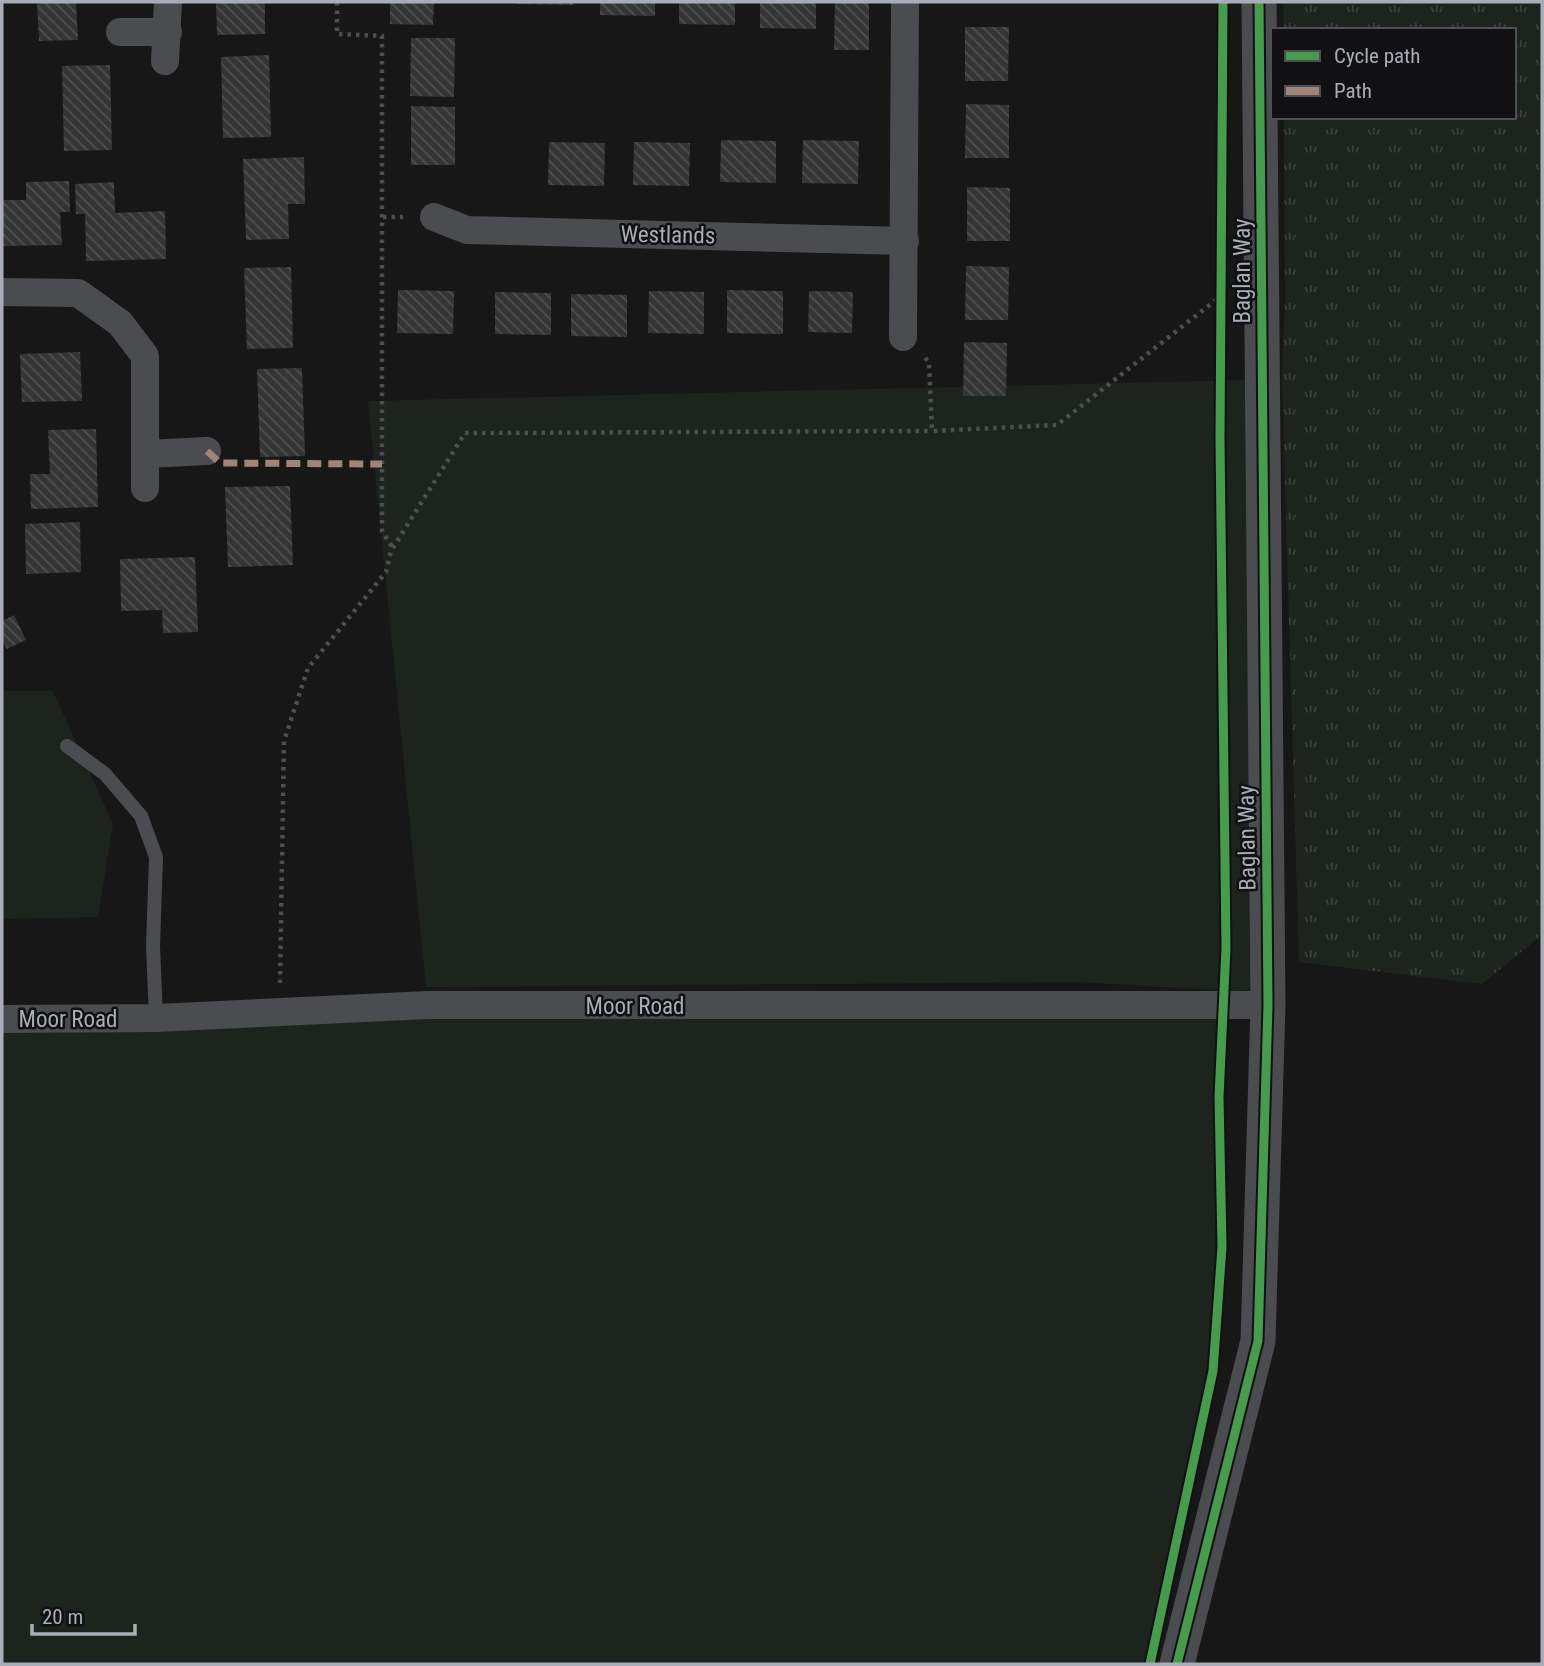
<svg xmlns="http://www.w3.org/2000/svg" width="1544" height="1666" font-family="'Roboto Condensed',sans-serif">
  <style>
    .green { fill: #1d241e }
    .park { fill: url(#park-tufts) }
    .building { fill: url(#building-back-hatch) }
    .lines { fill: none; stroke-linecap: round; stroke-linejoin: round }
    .path { stroke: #4d4e52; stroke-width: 4.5; stroke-dasharray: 3.5 5; stroke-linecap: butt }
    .service { stroke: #4b4c50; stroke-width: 14 }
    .minor { stroke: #4b4c50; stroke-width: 28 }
    .tertiary { stroke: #4b4c50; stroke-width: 35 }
    .quiet { stroke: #a18479; stroke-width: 7; stroke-dasharray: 14 7; stroke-linecap: butt }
    .cycleway-casing { stroke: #111113; stroke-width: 13 }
    .cycleway { stroke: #469c4c; stroke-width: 9 }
    .labels { text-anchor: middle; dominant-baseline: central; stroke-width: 5; stroke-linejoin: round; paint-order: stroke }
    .street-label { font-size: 23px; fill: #a8adb8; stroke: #111113 }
  </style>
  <defs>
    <pattern id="park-tufts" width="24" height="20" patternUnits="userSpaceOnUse" patternTransform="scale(1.75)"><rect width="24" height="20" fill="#1d241e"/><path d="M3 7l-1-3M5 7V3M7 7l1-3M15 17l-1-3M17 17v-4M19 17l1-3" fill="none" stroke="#3b413d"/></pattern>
    <pattern id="building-back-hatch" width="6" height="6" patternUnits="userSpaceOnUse" patternTransform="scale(1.75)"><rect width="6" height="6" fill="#353536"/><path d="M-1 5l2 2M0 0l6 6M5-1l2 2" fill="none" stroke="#4f5051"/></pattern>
  </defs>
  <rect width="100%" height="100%" fill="#171717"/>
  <g class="green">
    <polygon points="1247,380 1256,989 1238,991 1075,982 426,987 368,401"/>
    <polygon points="2,691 53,691 113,824 98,917 2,919"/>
    <polygon points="1223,1005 1219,1097 1222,1247 1213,1371 1150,1664 2,1664 2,1019"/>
  </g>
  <polygon class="park" points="1283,2 1542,2 1542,935 1482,984 1299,962 1282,379 1285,301 1284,117 1514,117 1514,30 1284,30"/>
  <g class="building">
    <polygon points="37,2 76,2 78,40 39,41"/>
    <polygon points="216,2 265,2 265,34 217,35"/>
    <polygon points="390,2 434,2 433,25 390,24"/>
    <polygon points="517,2 573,2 573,5 517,4"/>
    <polygon points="600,2 655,2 655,16 600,15"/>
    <polygon points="679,2 735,2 735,25 679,24"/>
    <polygon points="760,2 816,2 816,29 760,28"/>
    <polygon points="835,2 869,2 869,50 834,50"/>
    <polygon points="965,27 1009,27 1008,81 965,81"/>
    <polygon points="411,38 455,38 454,97 410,96"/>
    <polygon points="269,55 271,137 223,138 221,57"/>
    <polygon points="110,65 112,150 64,151 62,66"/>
    <polygon points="966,104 1009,105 1009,158 965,158"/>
    <polygon points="411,106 455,107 455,165 411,165"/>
    <polygon points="721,140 776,141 776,183 720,182"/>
    <polygon points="803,140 859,141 858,184 802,183"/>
    <polygon points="549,142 605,143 604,186 548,185"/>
    <polygon points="634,142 690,143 689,186 633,185"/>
    <polygon points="304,157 305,204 288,204 289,239 246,240 243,159"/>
    <polygon points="69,181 70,212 60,212 62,245 2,246 2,200 26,200 26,182"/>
    <polygon points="114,182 115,213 165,211 166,259 86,261 85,214 76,214 75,184"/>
    <polygon points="967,187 1010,188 1010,241 967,241"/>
    <polygon points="966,266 1009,267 1008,320 965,320"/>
    <polygon points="291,267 293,348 247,349 244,268"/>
    <polygon points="398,290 454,291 453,334 397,333"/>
    <polygon points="727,290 783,291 783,334 727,333"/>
    <polygon points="649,291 704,292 704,334 648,333"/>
    <polygon points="809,291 853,292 852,333 808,332"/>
    <polygon points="495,292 551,293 551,335 495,334"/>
    <polygon points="571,294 627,295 627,337 571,336"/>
    <polygon points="964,342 1007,343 1006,396 963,396"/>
    <polygon points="80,352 82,401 22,402 20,354"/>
    <polygon points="302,368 305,456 260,457 257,369"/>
    <polygon points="96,429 98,507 31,509 30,474 50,474 48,430"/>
    <polygon points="290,486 293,565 228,567 225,487"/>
    <polygon points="80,522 81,572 26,574 25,524"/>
    <polygon points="195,557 198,632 163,633 162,610 121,611 120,559"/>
    <polygon points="14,615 26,640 7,649 2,639 2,621"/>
  </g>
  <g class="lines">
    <g class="path">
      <polyline points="337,2 337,34 382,36 382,531 393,548"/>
      <polyline points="383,217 403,217"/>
      <polyline points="925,358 929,362 932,431 1057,425 1221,296"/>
      <polyline points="280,983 284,741 308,668 386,572 391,551 465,433 932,431"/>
    </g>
    <polyline class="service" points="67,746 105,774 141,816 156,857 153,946 156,1018"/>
    <g class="minor">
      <polyline points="120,32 168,32"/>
      <polyline points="165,61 168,2"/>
      <polyline points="434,217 467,230 905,241"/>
      <polyline points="2,292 78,293 120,323 145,356 145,488"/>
      <polyline points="903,337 905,2"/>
      <polyline points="147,454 207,451"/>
      <polyline points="2,1019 156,1018 428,1005 1268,1005"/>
    </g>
    <polyline class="tertiary" points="1177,1664 1258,1341 1268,1005 1259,2"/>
    <polyline class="quiet" points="207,451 220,463 382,464"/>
    <defs>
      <g id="cycleway">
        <polyline points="1150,1664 1213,1371 1222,1247 1219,1097 1226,948 1220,439 1223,2"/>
        <polyline points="1177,1664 1258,1341 1268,1005 1259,2"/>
      </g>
    </defs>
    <use href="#cycleway" class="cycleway-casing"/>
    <use href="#cycleway" class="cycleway"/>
  </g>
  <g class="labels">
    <g class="street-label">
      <text transform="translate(668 235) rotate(1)">Westlands</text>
      <text transform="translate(1242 271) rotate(-90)">Baglan Way</text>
      <text transform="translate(1247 838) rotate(-91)">Baglan Way</text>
      <text x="635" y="1006">Moor Road</text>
      <text x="68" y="1019">Moor Road</text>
    </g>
  </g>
  <rect width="1544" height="1666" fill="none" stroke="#a8adb8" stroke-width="7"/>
  <rect x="1271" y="28" width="245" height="91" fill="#111113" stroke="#4d4f55" stroke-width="2"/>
  <rect x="1285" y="51" width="35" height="10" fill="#469c4c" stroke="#4d4f55" stroke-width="2"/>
  <text x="1334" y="63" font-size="21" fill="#a8adb8">Cycle path</text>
  <rect x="1285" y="86" width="35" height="10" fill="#a18479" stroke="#4d4f55" stroke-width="2"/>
  <text x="1334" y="98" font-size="21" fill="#a8adb8">Path</text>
  <path d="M32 1624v10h103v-10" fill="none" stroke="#a8adb8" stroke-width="3.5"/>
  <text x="42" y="1624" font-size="21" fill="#a8adb8" stroke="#111113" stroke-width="5" paint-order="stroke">20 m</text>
</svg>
